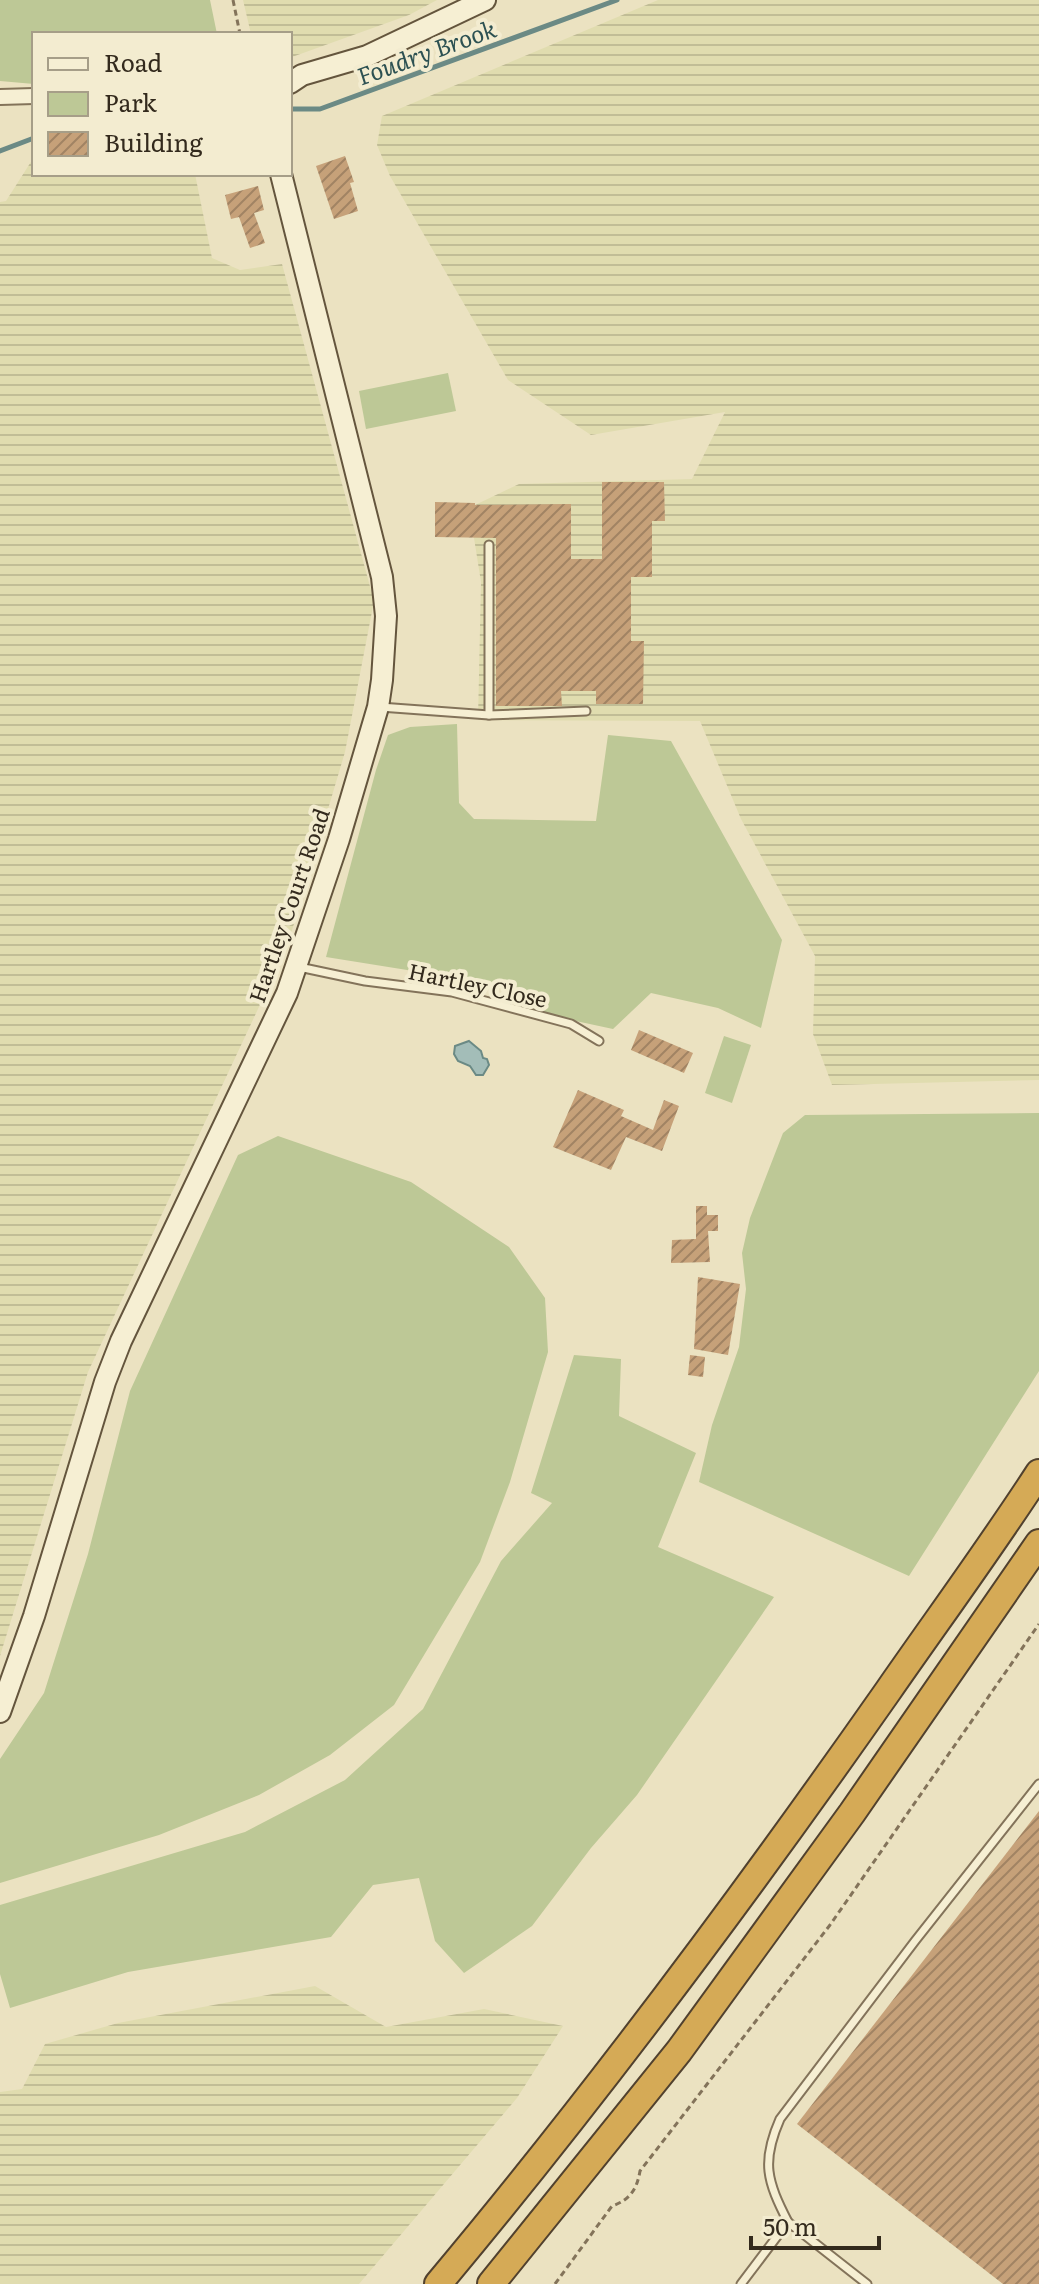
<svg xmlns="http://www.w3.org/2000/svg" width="1039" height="2284" font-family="Literata,serif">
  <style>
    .farmland { fill: url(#farmland-rules) }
    .green { fill: #bdc896 }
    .water { fill: #a3bdb8; stroke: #6b8a85; stroke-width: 2 }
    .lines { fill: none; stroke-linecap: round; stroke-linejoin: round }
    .stream { stroke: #6b8a85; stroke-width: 5 }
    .building { fill: url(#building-hatch) }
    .lane-casing { stroke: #83735a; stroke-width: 11 }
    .street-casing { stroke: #83735a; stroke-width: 18 }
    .secondary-casing { stroke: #64553d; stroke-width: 24 }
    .highway-casing { stroke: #51412e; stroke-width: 30 }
    .path { stroke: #83735a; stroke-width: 3; stroke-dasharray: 6 4; stroke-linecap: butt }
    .lane { stroke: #f6efd3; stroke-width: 7 }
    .street { stroke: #f6efd3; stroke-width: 14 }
    .secondary { stroke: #f6efd3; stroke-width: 20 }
    .highway { stroke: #d5aa56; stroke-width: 26 }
    .labels { text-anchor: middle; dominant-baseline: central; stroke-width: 8; stroke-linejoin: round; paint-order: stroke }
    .street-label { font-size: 22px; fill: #332a1d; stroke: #f3ecd0 }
    .water-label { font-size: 24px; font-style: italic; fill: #2d5152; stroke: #f3ecd0 }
  </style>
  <defs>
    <pattern id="farmland-rules" width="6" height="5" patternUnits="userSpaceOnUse" patternTransform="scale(2)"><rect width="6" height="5" fill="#e0dcaf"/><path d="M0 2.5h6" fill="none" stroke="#c1bd96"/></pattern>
    <pattern id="building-hatch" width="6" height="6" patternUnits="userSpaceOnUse" patternTransform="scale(2)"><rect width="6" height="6" fill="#c6a179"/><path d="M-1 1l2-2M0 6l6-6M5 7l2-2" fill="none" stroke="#a18363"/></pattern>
  </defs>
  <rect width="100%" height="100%" fill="#ebe2c1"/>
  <g class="farmland">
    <polygon points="243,0 437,0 409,15 292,57 290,57 290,34 251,34"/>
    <polygon points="658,0 1039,0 1039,1080 832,1085 813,1034 815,956 741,819 700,721 478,720 481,582 474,538 475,505 519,484 692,479 725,412 591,435 508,380 390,176 377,145 382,116"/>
    <polygon points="34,157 34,174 195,174 212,258 240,270 282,264 374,601 345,752 287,947 88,1372 0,1656 0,202 6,201"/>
    <polygon points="315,1986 386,2027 484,2009 563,2026 517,2098 359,2284 0,2284 0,2092 22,2089 45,2044 118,2023"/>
  </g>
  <g class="green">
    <polygon points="0,0 210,0 217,34 34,34 34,84 0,81"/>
    <polygon points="448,373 456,411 366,429 359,391"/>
    <polygon points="457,724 459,803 474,819 596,821 608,735 671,741 782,940 761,1028 718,1008 651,993 613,1029 534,1012 526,989 326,957 376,770 388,735 410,727"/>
    <polygon points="724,1036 751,1045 732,1103 705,1093"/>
    <polygon points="1039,1113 1039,1371 909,1576 699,1482 712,1425 739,1347 746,1289 742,1253 750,1218 783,1133 805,1115"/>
    <polygon points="278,1136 411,1182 509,1247 545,1298 548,1352 510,1482 480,1562 394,1705 330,1755 259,1795 159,1835 0,1883 0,1759 44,1693 88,1554 130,1391 238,1155"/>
    <polygon points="574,1355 621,1359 619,1416 696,1453 658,1547 774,1597 637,1795 591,1848 532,1926 464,1973 435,1941 419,1878 373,1885 331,1937 128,1972 10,2008 0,1974 0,1905 245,1832 345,1780 423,1709 501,1561 552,1503 531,1493"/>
  </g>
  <polygon class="water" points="469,1041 481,1051 483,1058 487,1059 489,1065 483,1075 476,1075 470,1066 458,1061 454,1054 455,1046"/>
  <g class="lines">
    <g class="stream">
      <polyline points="290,109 320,109 617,0"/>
      <polyline points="0,151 34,138"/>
    </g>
  </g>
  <g class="building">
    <polygon points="345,156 354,182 350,183 358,211 334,219 316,166"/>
    <polygon points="258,186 264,210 254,213 265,243 250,248 239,217 231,219 225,195"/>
    <polygon points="602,482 664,482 665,521 652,521 652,577 631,577 631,641 644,641 643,704 596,704 596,691 561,691 562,706 496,706 496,538 435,537 435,502 475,503 475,505 571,504 571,559 602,559"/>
    <polygon points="639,1030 693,1053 684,1073 631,1050"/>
    <polygon points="578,1090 624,1110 621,1116 653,1130 664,1100 679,1106 662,1151 626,1137 611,1170 553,1147"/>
    <polygon points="696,1206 707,1206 707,1215 718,1215 718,1231 708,1231 710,1262 671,1263 672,1240 696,1239"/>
    <polygon points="698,1277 740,1284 728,1355 694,1349"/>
    <polygon points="690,1355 705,1357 703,1377 688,1375"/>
    <polygon points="1039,1811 1039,2284 1003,2284 797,2124"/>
  </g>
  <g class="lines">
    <defs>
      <g id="lane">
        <polyline points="380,707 489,715 586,711"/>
        <polyline points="489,715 489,545"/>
        <polyline points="299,967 365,981 452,992 571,1024 599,1041"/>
        <path d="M788 2222C767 2181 761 2162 780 2119L915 1941 1039 1784"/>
        <polyline points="741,2284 788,2222 867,2284"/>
      </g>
      <polyline id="street" points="0,97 34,96"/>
      <g id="secondary">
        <polyline points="290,83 302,75 367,56 485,0"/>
        <polyline points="0,1712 34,1616 105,1382 121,1341 287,993 339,839 378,707 382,680 386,616 382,577 281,174"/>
      </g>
      <g id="highway">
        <path d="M438 2284C598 2093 745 1895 888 1691 938 1619 991 1547 1039 1473"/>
        <polyline points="491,2284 679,2051 852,1813 1039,1543"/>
      </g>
    </defs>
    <use href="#lane" class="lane-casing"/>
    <use href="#street" class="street-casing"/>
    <use href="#secondary" class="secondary-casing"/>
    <use href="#highway" class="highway-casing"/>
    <g class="path">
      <polyline points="233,0 240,34"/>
      <path d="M555 2284 612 2206C630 2200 637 2189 640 2171L830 1925 1039 1624"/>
    </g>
    <use href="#lane" class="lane"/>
    <use href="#street" class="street"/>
    <use href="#secondary" class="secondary"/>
    <use href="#highway" class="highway"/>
  </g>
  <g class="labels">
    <g class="street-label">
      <text transform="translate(288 905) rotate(-71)">Hartley Court Road</text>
      <text transform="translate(478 984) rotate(12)">Hartley Close</text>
    </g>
    <g class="water-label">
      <text transform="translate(426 51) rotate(-20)">Foudry Brook</text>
    </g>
  </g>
  <rect x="32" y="32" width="260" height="144" fill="#f3ecd0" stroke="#a69e88" stroke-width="2"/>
  <rect x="48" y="58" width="40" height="12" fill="#f6efd3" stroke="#a69e88" stroke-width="2"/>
  <text x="104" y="72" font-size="24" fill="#332a1d">Road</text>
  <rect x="48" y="92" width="40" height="24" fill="#bdc896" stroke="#a69e88" stroke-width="2"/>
  <text x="104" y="112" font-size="24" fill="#332a1d">Park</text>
  <rect x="48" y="132" width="40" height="24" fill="url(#building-hatch)" stroke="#a69e88" stroke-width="2"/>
  <text x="104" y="152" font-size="24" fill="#332a1d">Building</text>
  <path d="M751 2236v12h128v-12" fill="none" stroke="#332a1d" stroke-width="4"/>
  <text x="763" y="2236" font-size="24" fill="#332a1d" stroke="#f3ecd0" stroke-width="6" paint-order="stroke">50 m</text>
</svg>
